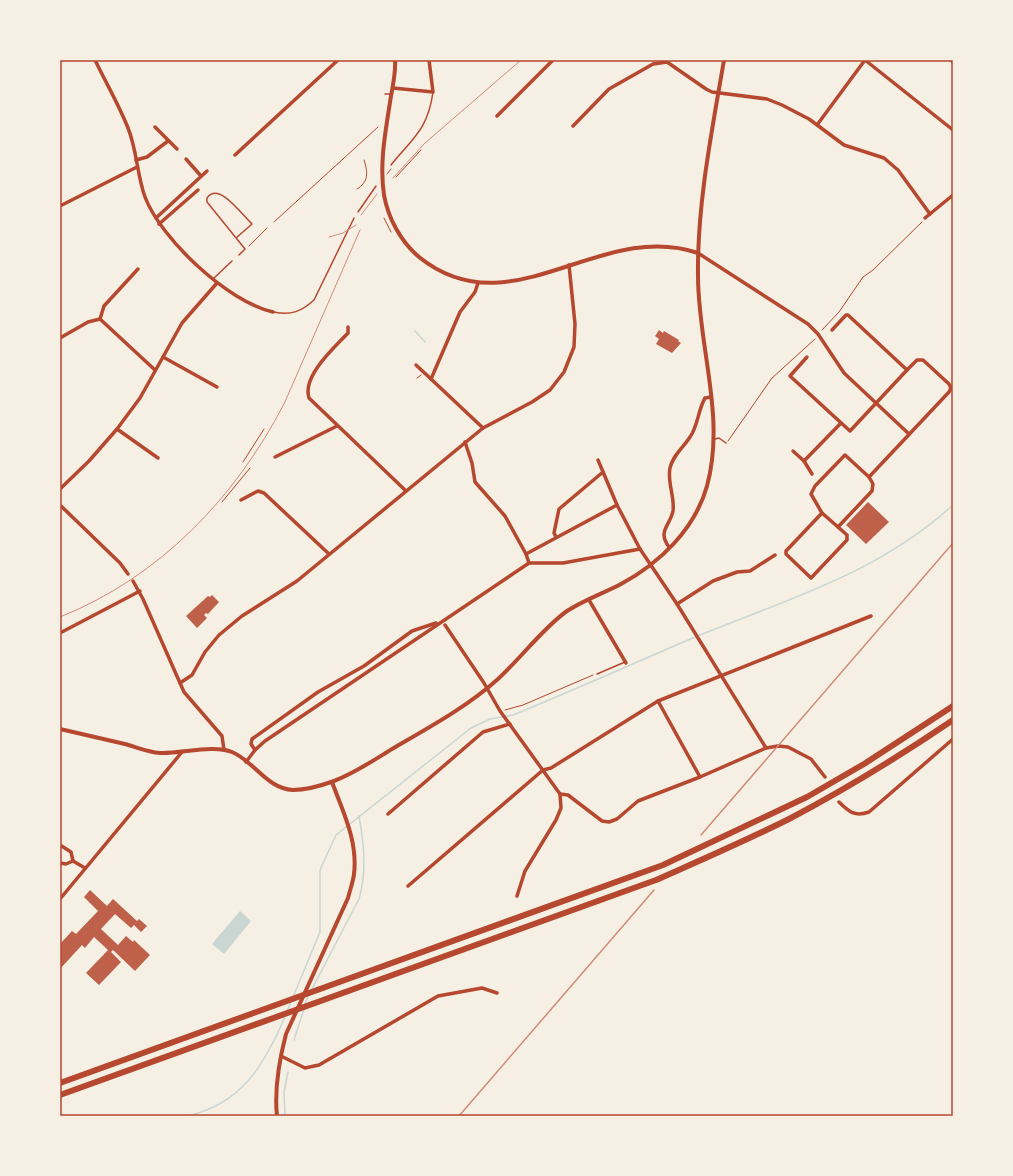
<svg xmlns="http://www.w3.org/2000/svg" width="1013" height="1176" font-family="'DejaVu Sans',sans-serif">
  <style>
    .water { fill: #c9d6d2 }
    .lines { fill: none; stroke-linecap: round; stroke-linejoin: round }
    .stream { stroke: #c9d6d2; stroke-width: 1.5 }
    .building { fill: #bf614a }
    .path { stroke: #b5482f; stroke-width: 1 }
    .service { stroke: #b5482f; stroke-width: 1.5 }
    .minor { stroke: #b5482f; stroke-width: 3.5 }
    .tertiary { stroke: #b5482f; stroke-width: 4 }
    .motorway { stroke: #b5482f; stroke-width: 6 }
    .tram { stroke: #cf8b77; stroke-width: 1 }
    .rail { stroke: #cf8b77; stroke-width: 1.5 }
    .neatline { fill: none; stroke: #b5482f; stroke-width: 1.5 }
  </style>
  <rect width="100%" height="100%" fill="#f6efe4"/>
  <polygon class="water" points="240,911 251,921 224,954 212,944"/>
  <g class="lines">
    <g class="stream">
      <polyline points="415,331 425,342"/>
      <path d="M312 989 359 899C367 872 364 844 359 816"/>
      <path d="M293 997 320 932V870L336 835 471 728 490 719 513 715C572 691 630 665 688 640 783 600 875 576 953 505"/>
      <polyline points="305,1004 308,996"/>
      <polyline points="287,1011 291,1002"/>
      <polyline points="294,1040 304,1009"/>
      <path d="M187 1116C242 1104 264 1065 285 1017"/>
      <polyline points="285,1116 284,1092 288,1072"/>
    </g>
  </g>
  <g class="building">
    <polygon points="659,330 663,333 664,331 679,340 678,341 681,343 672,353 656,344 659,339 655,336"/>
    <polygon points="868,502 889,522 866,544 846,525"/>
    <polygon points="212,595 219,602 208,614 206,613 204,615 207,618 197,628 186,616 208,596 210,597"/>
    <polygon points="90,890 107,906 113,899 137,921 139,919 147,926 141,932 134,925 131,928 115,914 101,929 118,945 126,936 133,942 134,940 150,955 135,971 113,950 111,952 121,962 99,985 86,973 108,950 94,937 85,948 82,945 60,969 60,944 72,931 76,934 98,911 84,897"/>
  </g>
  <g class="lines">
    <g class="path">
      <polyline points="387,174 391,169"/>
      <polyline points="396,177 421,150"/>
      <path d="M357 189C369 182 368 172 364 160"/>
      <polyline points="384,218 391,232"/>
      <polyline points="274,222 378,127"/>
      <polyline points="249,246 267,228"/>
      <polyline points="822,330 839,312 863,277 873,270 922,222"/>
      <polyline points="417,378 421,375"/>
      <polyline points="728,441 772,378 815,339"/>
      <polyline points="243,462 264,429"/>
      <polyline points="222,502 250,468"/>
      <polyline points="505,710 523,705 593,675"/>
    </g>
    <g class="service">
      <polyline points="385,94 390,94"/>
      <path d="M391 165C413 138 428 129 433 92"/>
      <polyline points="358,212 376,186"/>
      <path d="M236 238 252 224C242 215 219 181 207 198V202L245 249 239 255"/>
      <polyline points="214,278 232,261"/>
      <path d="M274 312C291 316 302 311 314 300L354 218"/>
      <polyline points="715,439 719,438 726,443"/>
      <polyline points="597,674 625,662"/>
    </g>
    <g class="minor">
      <path d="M95 60C106 83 119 105 128 128 137 150 137 175 145 197 161 239 228 302 273 312"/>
      <polyline points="865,60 953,130"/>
      <polyline points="951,60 953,62"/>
      <polyline points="393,88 433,92 429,60"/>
      <polyline points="497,116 553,60"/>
      <polyline points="817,125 865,60"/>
      <polyline points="573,126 609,89 653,64 667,62 706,89 712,92 767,99 782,105 809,119 844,145 884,158 898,170 930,214"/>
      <polyline points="155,127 177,149"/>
      <polyline points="235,155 338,60"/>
      <polyline points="186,159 201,176"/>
      <polyline points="136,160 147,157 168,141"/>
      <polyline points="60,206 137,167"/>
      <polyline points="156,218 207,171"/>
      <polyline points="925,218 953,195"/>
      <polyline points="159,224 198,190"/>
      <polyline points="698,253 808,324 818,334 844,373 909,434"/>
      <polyline points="478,283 475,292 460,312 431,379 483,428"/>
      <polyline points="100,319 104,306 138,269"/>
      <path d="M348 327V333C334 348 302 376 309 398L405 490"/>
      <polyline points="60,338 88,322 100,319 155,370"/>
      <polyline points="163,357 217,387"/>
      <polyline points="807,357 790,376 850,431 907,370 848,315 846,315 832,330"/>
      <polyline points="416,365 431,379"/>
      <polyline points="117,429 158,458"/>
      <polyline points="465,442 472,463 475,482 505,516 526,554 529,563"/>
      <polyline points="793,451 804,461 841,423"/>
      <polyline points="275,457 337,426"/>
      <polyline points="598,460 617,505 640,549 677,604 766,748"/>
      <polyline points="804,461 812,474"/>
      <polyline points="60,489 89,461 117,429 140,398 182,323 217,283"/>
      <polyline points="241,500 258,491 264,493 329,554"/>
      <polyline points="60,505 120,563 128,574"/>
      <polyline points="822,513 786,551 786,554 811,578 847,540 847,535 838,527 872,491 873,484 869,477 949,392 951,388 949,384 923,360 917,360 907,370"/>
      <polyline points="838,527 822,513 811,494 815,486 845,455 869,477"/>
      <polyline points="556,537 554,533 559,509 603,472"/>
      <path d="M669 547C657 531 670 526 673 511 675 497 667 482 670 468 673 455 683 448 690 437 698 426 698 410 705 398L711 397"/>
      <polyline points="526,554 617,505"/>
      <polyline points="133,581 143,599 180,683 184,692 222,736 224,750"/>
      <polyline points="589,600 626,663"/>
      <polyline points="677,604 713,581 737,572 750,571 775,555"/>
      <polyline points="445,625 484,683 500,711 560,794 561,808 556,820 525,871 517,896"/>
      <polyline points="60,633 140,591"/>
      <polyline points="180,683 192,675 205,652 219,635 242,616 297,581 483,428 532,402 550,390 564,372 574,347 575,324 569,265"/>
      <polyline points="658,701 700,777"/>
      <polyline points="255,750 251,744 252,739 318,692 364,666 412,631 436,623"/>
      <polyline points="246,762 255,750 265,741 529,563 563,563 640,549"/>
      <polyline points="560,794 568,795 602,821 609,822 617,819 638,801 700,777 766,748 778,746 788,747 811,759 825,777"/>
      <path d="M839 802C849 812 855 817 869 812L953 739"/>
      <polyline points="388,814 483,732 510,724"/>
      <polyline points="60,845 71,852 73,861"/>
      <polyline points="73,861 85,868"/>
      <polyline points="60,863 66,864 73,861"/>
      <polyline points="408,886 543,770 551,768 658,701 871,616"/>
      <polyline points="60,899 182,752"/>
      <polyline points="281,1056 305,1068 319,1065 438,996 482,988 497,993"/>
    </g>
    <g class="tertiary">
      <path d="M395 60C396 72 393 84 391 96 386 129 379 162 384 195 388 218 401 242 419 257 511 331 599 219 698 253"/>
      <path d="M60 729C82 734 103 739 125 744 136 747 148 752 160 753 181 754 213 744 232 752 254 761 267 789 293 790 305 790 323 785 334 781 355 773 374 760 392 749 428 728 467 707 498 679 520 659 544 627 567 611 584 600 604 593 621 584 660 563 695 529 707 486 726 417 698 346 698 276 697 204 712 131 724 60"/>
      <path d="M277 1116C274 1088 279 1061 286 1034L348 898C350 890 353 882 354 874 358 841 343 812 332 782"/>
    </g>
    <g class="motorway">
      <polyline points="60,1083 663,865 807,797 864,764 953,706"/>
      <path d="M60 1095 656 880C701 860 745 841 789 819 846 789 900 756 953 720"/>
    </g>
    <g class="tram">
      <polyline points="393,178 425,143 521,60"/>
      <polyline points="361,215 377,194"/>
      <polyline points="329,237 343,233 356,225"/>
      <path d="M60 617C160 577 235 498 284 404L360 230"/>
    </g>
    <g class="rail">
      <polyline points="701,835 953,543"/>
      <polyline points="459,1116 654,890"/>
    </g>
  </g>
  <rect width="1013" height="1176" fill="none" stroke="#f6efe4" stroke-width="122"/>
  <rect x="61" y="61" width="891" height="1054" class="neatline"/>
</svg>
